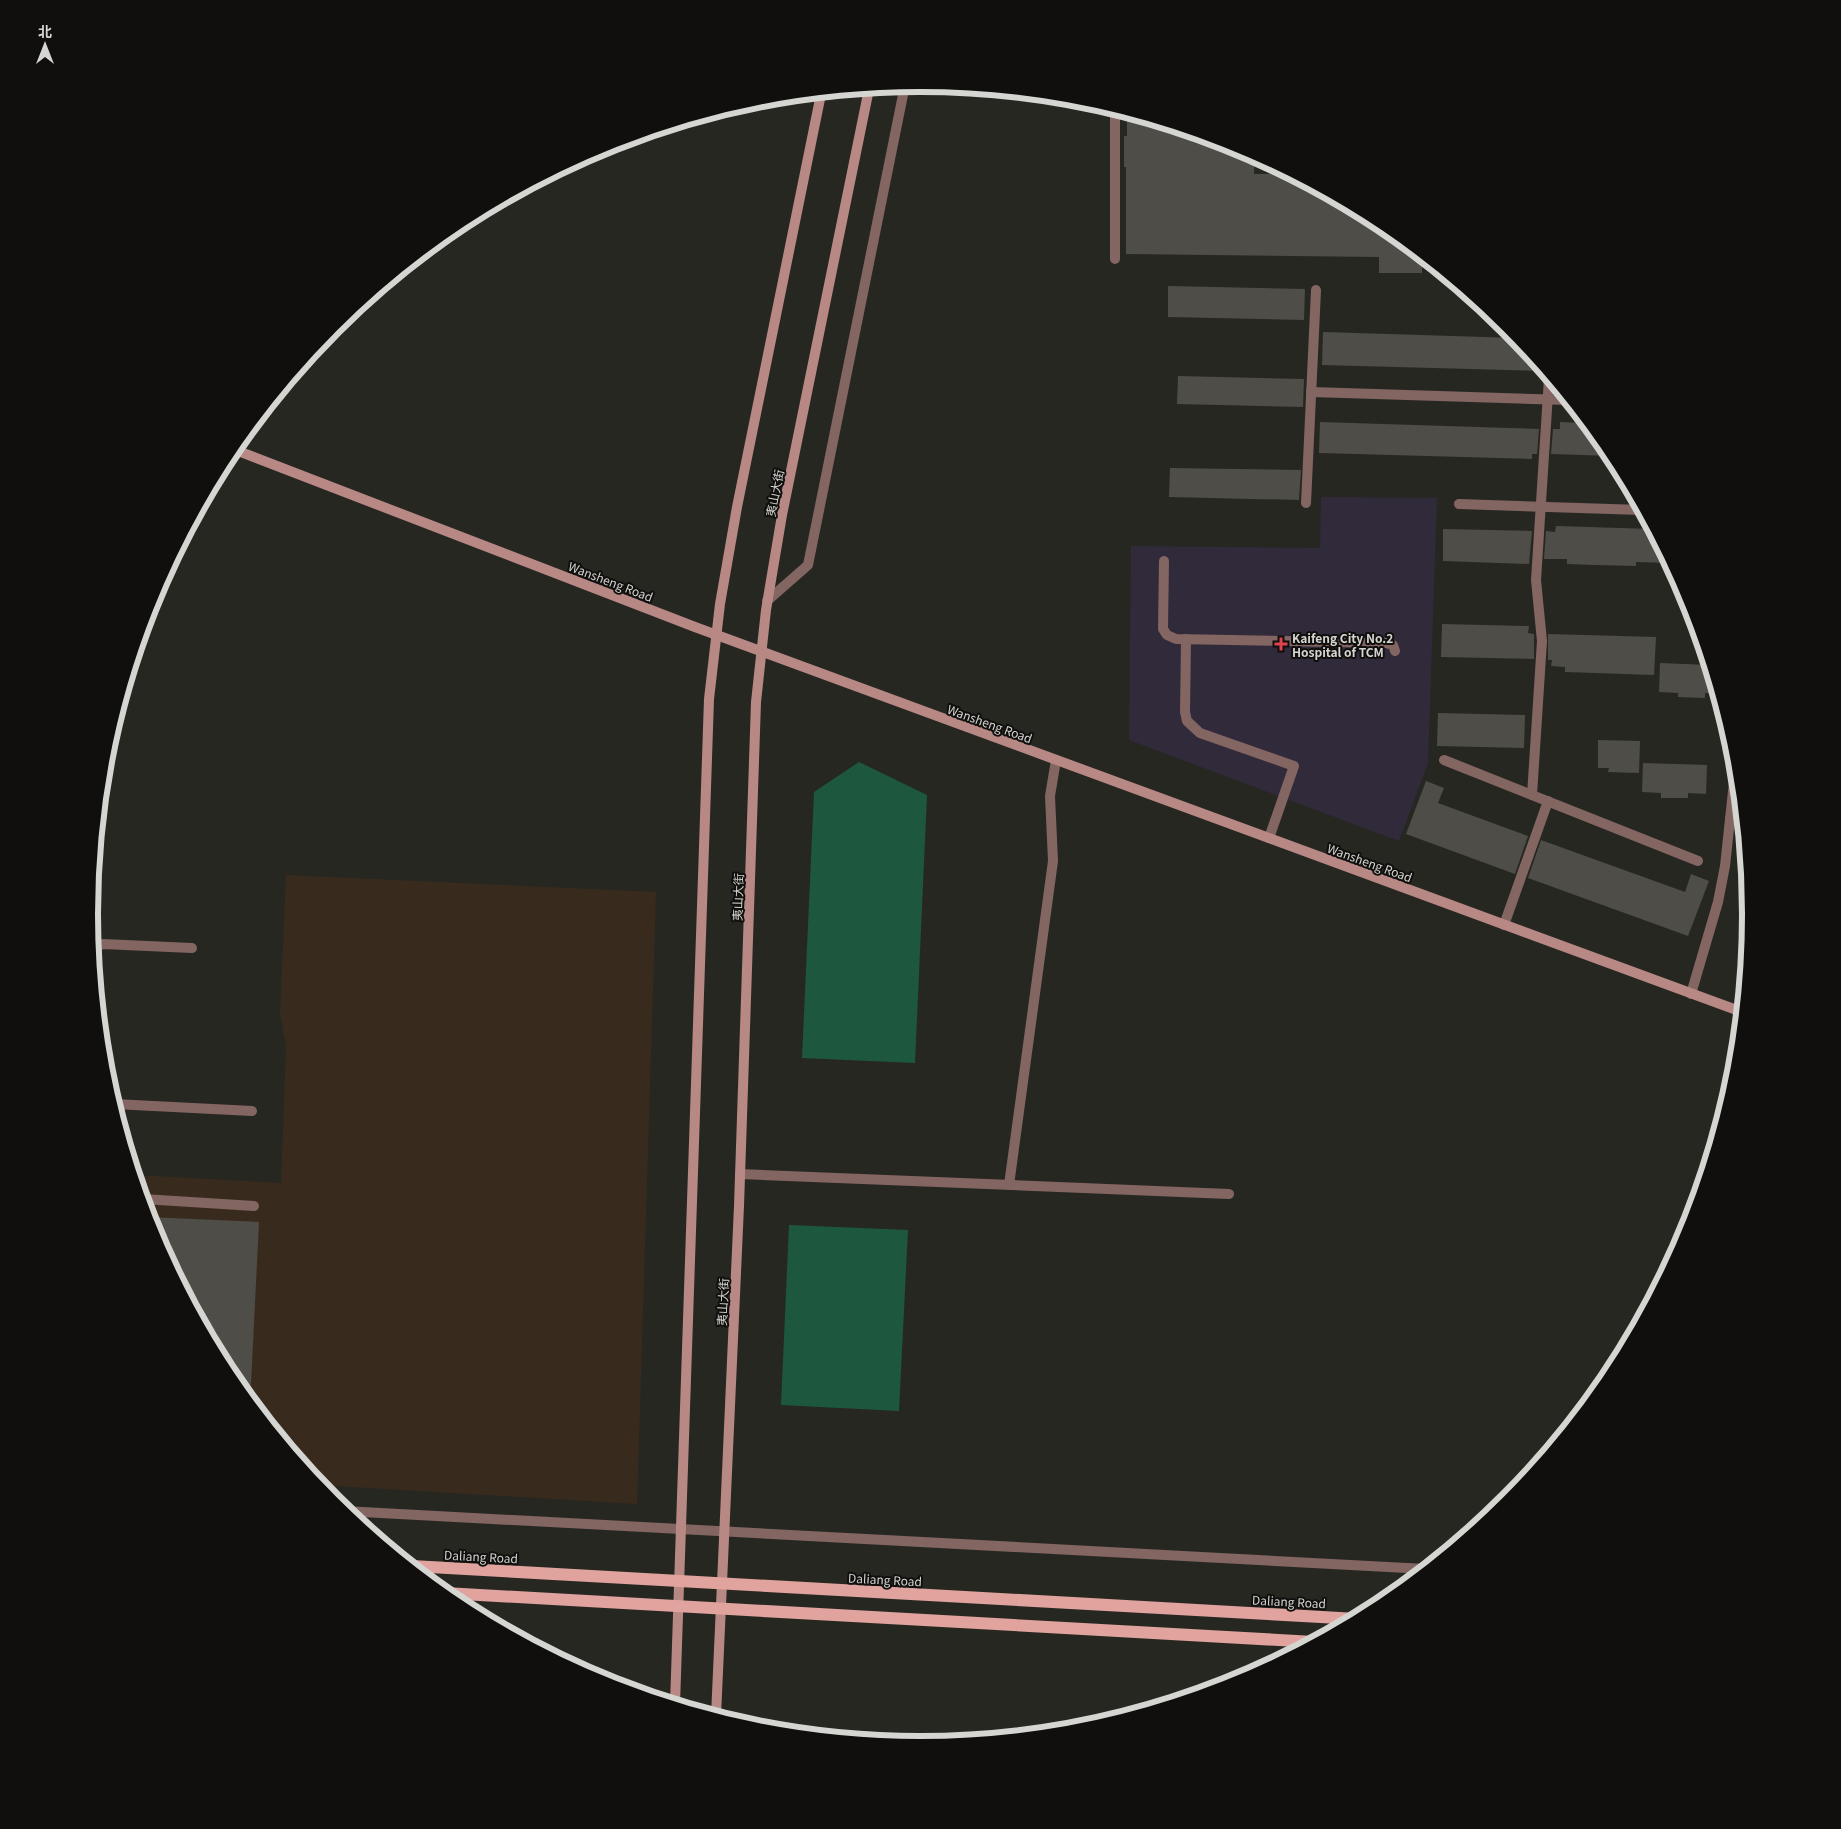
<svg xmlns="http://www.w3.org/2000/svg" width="1841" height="1829" font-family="Georgia,'Noto Sans SC',serif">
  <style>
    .commercial { fill: #382b1d }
    .medical { fill: #312a3a }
    .green { fill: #1d583e }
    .building { fill: #4e4d48 }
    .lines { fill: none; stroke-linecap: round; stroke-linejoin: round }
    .lane { stroke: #836562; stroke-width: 10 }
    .street { stroke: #836562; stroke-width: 10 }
    .secondary { stroke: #b88884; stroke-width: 10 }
    .primary { stroke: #e1a39d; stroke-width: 12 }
    .health-dot { fill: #e0444e; stroke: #100f0d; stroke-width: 2 }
    .labels { text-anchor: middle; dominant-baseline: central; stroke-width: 4; stroke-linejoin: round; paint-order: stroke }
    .street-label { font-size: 12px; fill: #d5d5d2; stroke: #100f0d }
    .poi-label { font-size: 12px; font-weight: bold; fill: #d5d5d2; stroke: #100f0d; text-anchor: start }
    .rim { fill: none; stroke: #d5d5d2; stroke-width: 6 }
  </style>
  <rect width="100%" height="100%" fill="#272722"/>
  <polygon class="commercial" points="286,875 656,892 637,1504 319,1485 230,1376 153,1232 136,1175 281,1183 286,1046 280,1014"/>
  <polygon class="medical" points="1321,497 1437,498 1428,763 1399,841 1129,740 1131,546 1320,548"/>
  <g class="green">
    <polygon points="859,762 927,795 915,1063 802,1058 814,792"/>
    <polygon points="789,1225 908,1230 899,1411 781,1405"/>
  </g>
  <g class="building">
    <polygon points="1127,113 1239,147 1255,156 1254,174 1289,174 1382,224 1422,256 1422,273 1379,273 1379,257 1126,254 1126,167 1124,167 1124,136 1127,136"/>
    <polygon points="1168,286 1305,289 1304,320 1168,317"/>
    <polygon points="1323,332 1517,338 1544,371 1322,365"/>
    <polygon points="1178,376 1304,379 1303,407 1177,404"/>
    <polygon points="1320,422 1539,429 1537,454 1532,454 1532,459 1319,453"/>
    <polygon points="1560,422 1587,423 1613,456 1551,454 1553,429 1560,429"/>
    <polygon points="1170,468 1301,470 1299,500 1169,497"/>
    <polygon points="1556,526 1652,529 1670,563 1636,562 1636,566 1594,565 1567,564 1567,559 1544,559 1546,531 1555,532"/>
    <polygon points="1443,529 1532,531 1529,564 1443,561"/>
    <polygon points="1442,624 1529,626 1528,633 1534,634 1534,659 1441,657"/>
    <polygon points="1548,634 1656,637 1654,675 1565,672 1565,667 1551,666 1552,660 1548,660"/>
    <polygon points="1660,663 1709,665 1717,694 1705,693 1705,698 1678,697 1678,693 1659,692"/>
    <polygon points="1438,713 1525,715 1524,748 1437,746"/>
    <polygon points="1598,740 1640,741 1639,773 1608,772 1609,768 1598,768"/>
    <polygon points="1643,763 1707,765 1706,794 1688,793 1688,798 1661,798 1661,793 1642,792"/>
    <polygon points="1426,781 1444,788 1438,803 1528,836 1515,874 1406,834"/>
    <polygon points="1541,840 1685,892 1691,874 1709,881 1688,936 1528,878"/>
    <polygon points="148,1217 259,1222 251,1384 243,1392 230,1376 153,1232"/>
  </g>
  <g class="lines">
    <g class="lane">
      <polyline points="1311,392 1568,400"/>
      <polyline points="1306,503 1316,290"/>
      <polyline points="1459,504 1642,510"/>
      <polyline points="1164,561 1163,629 1167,635 1176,639 1386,643 1393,645 1395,651"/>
      <polyline points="1186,639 1185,712 1187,721 1200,733 1294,766 1269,838"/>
      <polyline points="1444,760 1698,861"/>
      <polyline points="1532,795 1542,641 1536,580 1549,378"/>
      <polyline points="1504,925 1548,801"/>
      <polyline points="93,948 103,944 192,948"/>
      <polyline points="114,1104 252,1111"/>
      <polyline points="740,1174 1229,1194"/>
      <polyline points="1009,1185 1053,861 1050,796 1056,760"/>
      <polyline points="143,1199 254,1206"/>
    </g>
    <g class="street">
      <polyline points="1115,259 1115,110"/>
      <polyline points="767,601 808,565 905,85"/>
      <polyline points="1730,818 1742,818"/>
      <polyline points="1691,994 1718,902 1725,866 1736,763"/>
      <polyline points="344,1511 1426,1569"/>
    </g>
    <g class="secondary">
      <polyline points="233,449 695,627 1742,1012"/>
      <polyline points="675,1704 709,699 720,604 737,507 821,94"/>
      <polyline points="716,1716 739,1206 756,702 766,610 782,515 869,89"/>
    </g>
    <g class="primary">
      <polyline points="412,1566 1357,1619"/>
      <polyline points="445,1593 1314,1642"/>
    </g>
  </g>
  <path class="health-dot" d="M1278.5 636.5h5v5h5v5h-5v5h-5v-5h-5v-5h5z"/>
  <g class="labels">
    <g class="street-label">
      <text transform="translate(774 493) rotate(-79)">夷山大街</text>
      <text transform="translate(611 581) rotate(21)">Wansheng Road</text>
      <text transform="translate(990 723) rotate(20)">Wansheng Road</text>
      <text transform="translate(1370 862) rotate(20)">Wansheng Road</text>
      <text transform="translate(737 897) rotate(-88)">夷山大街</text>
      <text transform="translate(722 1302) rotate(-87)">夷山大街</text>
      <text transform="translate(481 1556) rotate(3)">Daliang Road</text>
      <text transform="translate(885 1579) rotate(3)">Daliang Road</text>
      <text transform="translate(1289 1601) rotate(3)">Daliang Road</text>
    </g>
    <g class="poi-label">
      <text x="1292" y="637">Kaifeng City No.2<tspan x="1292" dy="14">Hospital of TCM</tspan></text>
    </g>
  </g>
  <path d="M0 0H1841V1829H0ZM98 914a822 822 0 1 1 1644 0a822 822 0 1 1-1644 0Z" fill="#100f0d" fill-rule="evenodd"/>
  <path class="rim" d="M98 914a822 822 0 1 1 1644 0a822 822 0 1 1-1644 0Z"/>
  <g transform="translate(45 45)" stroke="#100f0d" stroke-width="4" paint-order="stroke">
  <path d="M0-4L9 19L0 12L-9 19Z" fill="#d5d5d2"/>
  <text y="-8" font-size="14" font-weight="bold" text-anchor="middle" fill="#d5d5d2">北</text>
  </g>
</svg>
